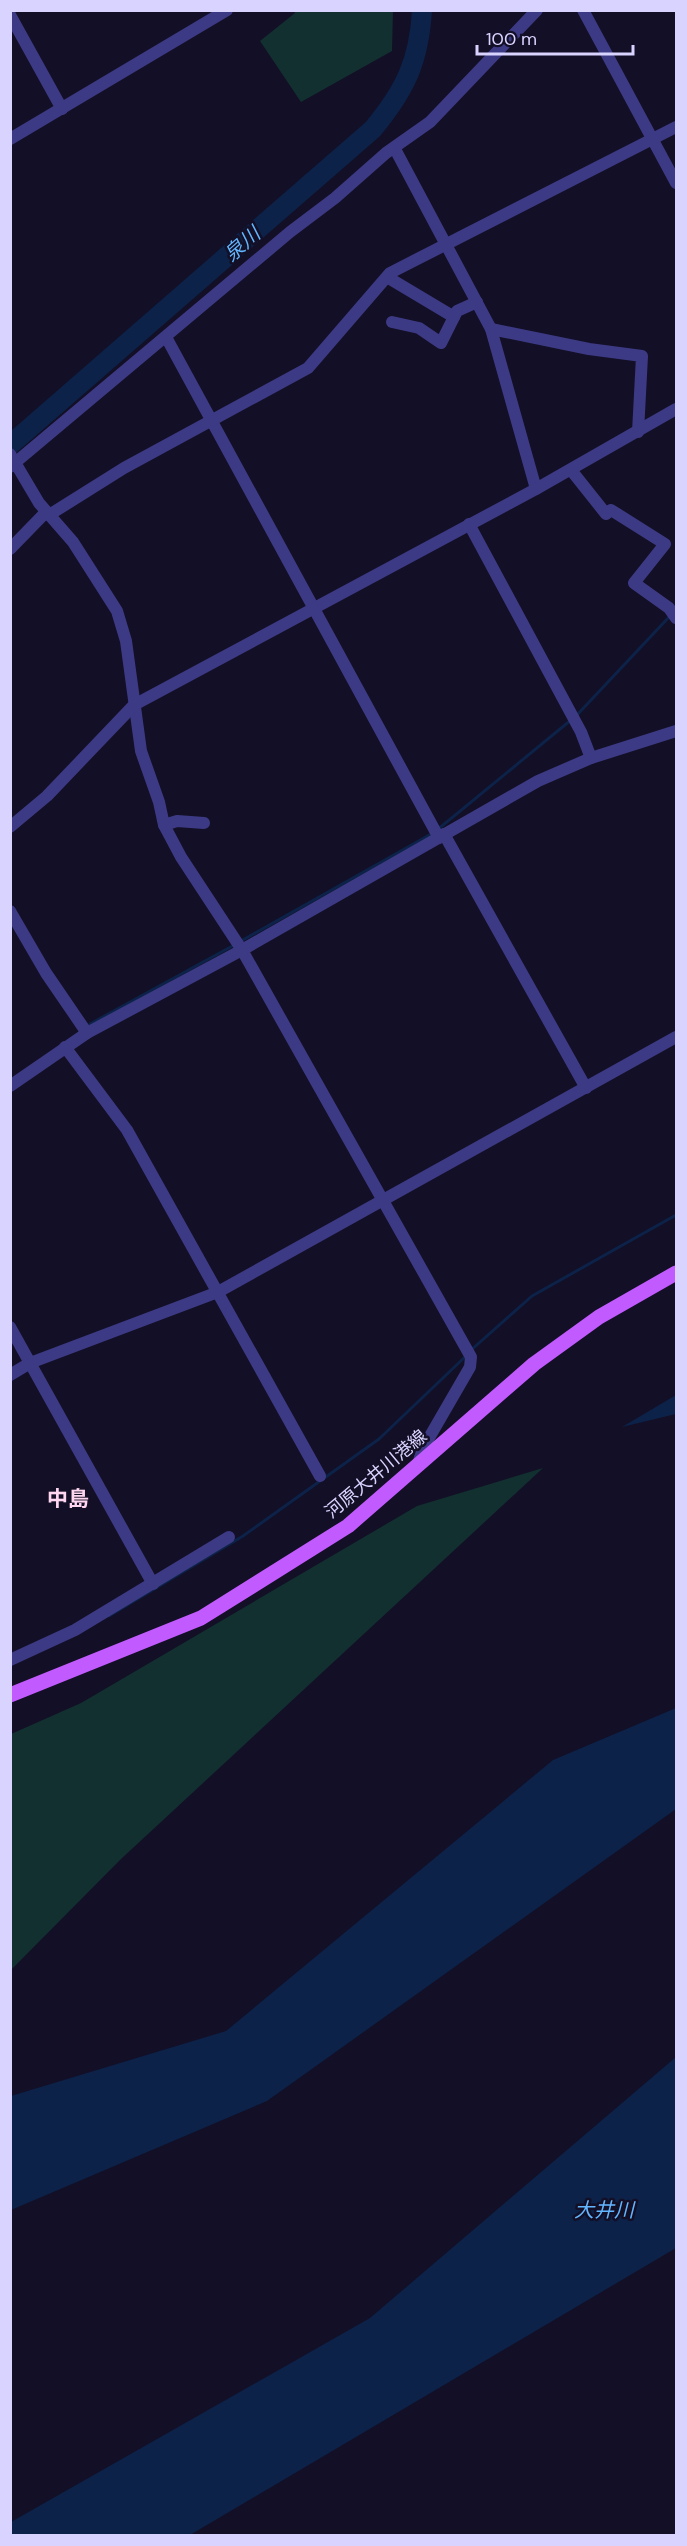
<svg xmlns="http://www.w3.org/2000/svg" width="687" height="2546" font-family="'DM Sans','Noto Sans JP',sans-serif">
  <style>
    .green { fill: #12302f }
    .water { fill: #0c2248 }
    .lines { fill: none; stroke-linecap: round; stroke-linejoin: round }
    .stream { stroke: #0c2248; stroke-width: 3 }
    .river { stroke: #0c2248; stroke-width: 20 }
    .minor { stroke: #3d3a85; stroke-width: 12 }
    .major { stroke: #c25bff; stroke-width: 15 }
    .labels { text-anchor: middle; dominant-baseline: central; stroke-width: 5; stroke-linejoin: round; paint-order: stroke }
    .street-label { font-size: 18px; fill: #d9d4ff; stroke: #130f26 }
    .water-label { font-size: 20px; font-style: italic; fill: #62b6ff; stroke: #130f26 }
    .quarter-label { font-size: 21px; font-weight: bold; fill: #ffd6f0; stroke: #130f26 }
  </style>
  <rect width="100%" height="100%" fill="#130f26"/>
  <g class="green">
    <polygon points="294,11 393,11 392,51 301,102 260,41 295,13"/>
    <polygon points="543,1468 120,1860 11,1970 11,1734 81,1703 417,1506"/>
  </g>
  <g class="water">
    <polygon points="676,1395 676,1414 622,1427"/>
    <polygon points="676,1708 676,1809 267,2101 11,2210 11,2096 226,2031 553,1760"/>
    <polygon points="676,2057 676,2248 190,2535 11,2535 11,2522 370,2318"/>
  </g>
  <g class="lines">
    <g class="stream">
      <polyline points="576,716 670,616"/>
      <polyline points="437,830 571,720"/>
      <polyline points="241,941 431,834"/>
      <polyline points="90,1024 236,944"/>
      <polyline points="470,1351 532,1296 676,1215"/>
      <polyline points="109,1616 243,1536 379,1439 466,1356"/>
    </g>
    <path class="river" d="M10 445 373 129C405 90 419 62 422 10"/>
    <g class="minor">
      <polyline points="583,10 676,183"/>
      <polyline points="10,15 62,109"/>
      <polyline points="10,139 227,10"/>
      <polyline points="395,149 491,329 536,489"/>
      <polyline points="387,277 454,317"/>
      <polyline points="392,322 419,328 441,343 457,311 477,302"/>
      <polyline points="491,329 589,349 642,356 638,432"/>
      <polyline points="166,337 439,838"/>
      <polyline points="10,454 39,503 73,542 117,611 126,641 141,751 159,802 164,825 181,857 242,950 471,1357 470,1367 422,1450 418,1465"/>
      <polyline points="10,467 290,232 335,198 386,153 430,122 537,10"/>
      <polyline points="571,470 606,514 611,510 665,544 634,583 669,608 676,618"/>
      <polyline points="49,515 124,468 308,368 390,273 676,127"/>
      <polyline points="469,524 581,732 591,758"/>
      <polyline points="10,549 46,512"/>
      <polyline points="164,825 177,821 204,823"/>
      <polyline points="10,827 47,796 134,705 536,489 676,409"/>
      <polyline points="444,834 586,1088"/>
      <polyline points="10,911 46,973 87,1033"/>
      <polyline points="65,1047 127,1130 320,1476"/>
      <polyline points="10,1086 87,1033 242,950 538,781 591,758 676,731"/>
      <polyline points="10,1327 153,1584"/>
      <polyline points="10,1375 30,1363 218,1292 676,1037"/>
      <polyline points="10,1660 75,1630 229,1537"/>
    </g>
    <polyline class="major" points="10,1695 201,1618 348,1526 534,1364 599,1317 676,1273"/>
  </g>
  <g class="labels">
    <g class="street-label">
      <text transform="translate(376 1474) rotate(-40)">河原大井川港線</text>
    </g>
    <g class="water-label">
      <text transform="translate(242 244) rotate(-41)">泉川</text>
      <text x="604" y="2210">大井川</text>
    </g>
    <g class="quarter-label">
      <text x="68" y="1499">中島</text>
    </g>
  </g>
  <rect width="687" height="2546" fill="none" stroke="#d9d4ff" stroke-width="24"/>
  <path d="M477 45v9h156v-9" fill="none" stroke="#d9d4ff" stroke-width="3"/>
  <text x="486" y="45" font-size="18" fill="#d9d4ff" stroke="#130f26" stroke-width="4.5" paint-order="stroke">100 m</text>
</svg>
